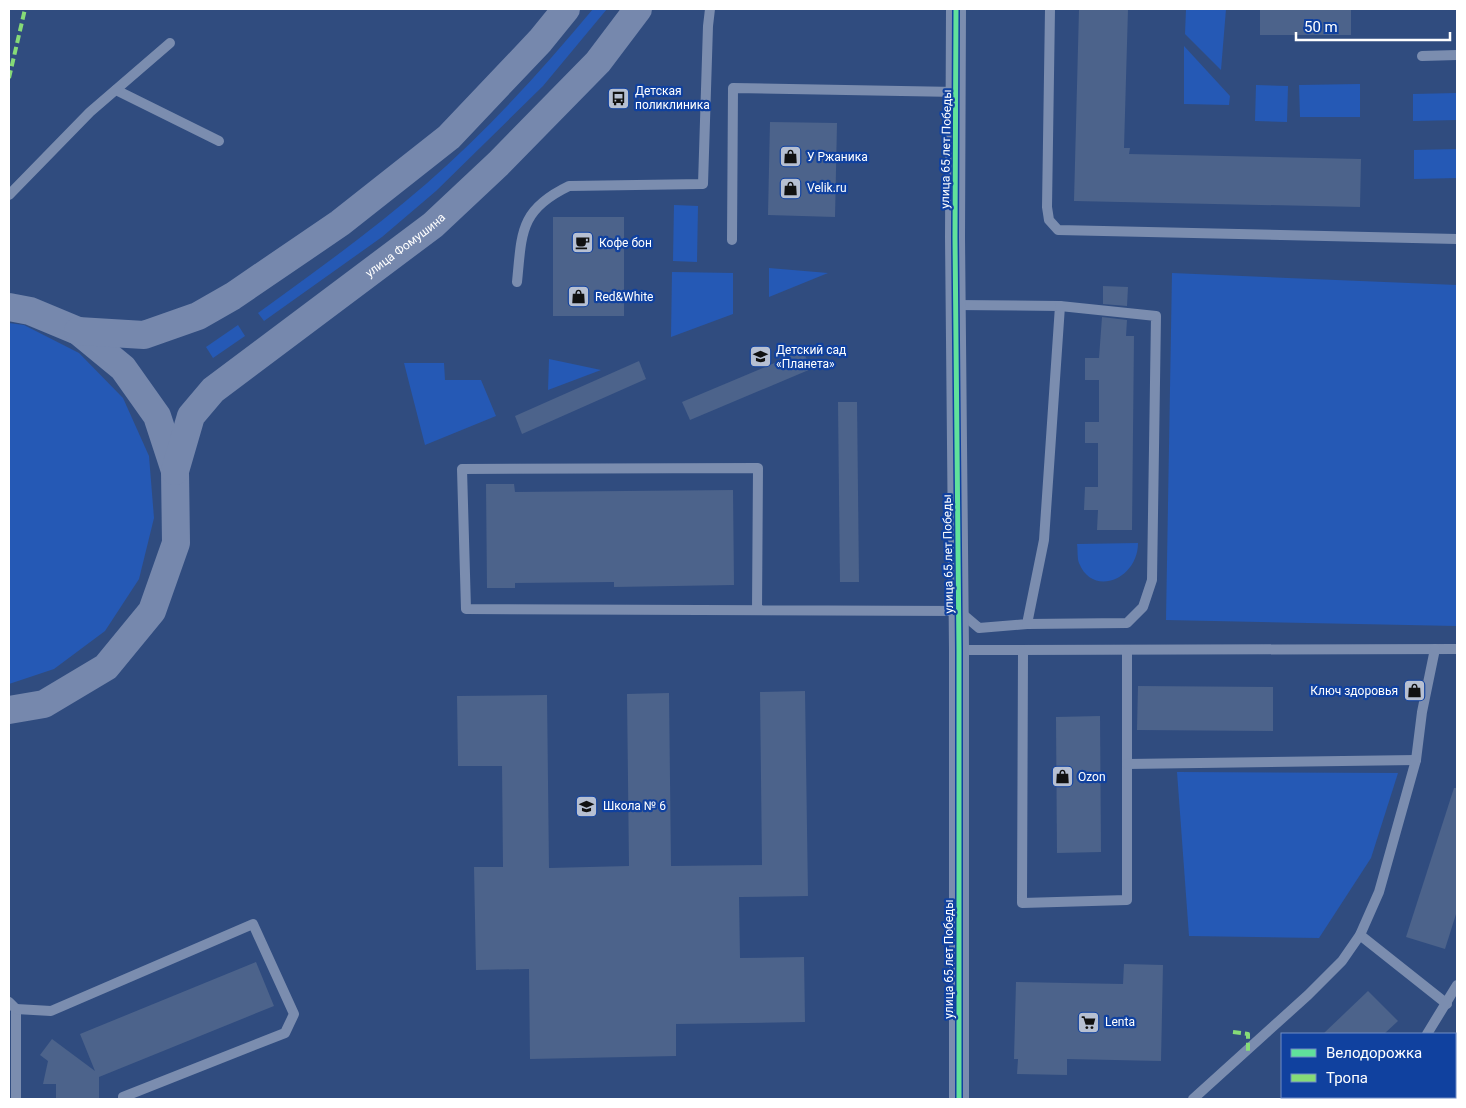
<svg xmlns="http://www.w3.org/2000/svg" width="1466" height="1108" font-family="Roboto,sans-serif">
  <style>
    .green { fill: #2559b5 }
    .building { fill: #4c638b }
    .lines { fill: none; stroke-linecap: round; stroke-linejoin: round }
    .lane { stroke: #7b8daf; stroke-width: 10 }
    .street { stroke: #7b8daf; stroke-width: 20 }
    .secondary { stroke: #7688ad; stroke-width: 28 }
    .quiet { stroke: #86db77; stroke-width: 4; stroke-dasharray: 8 4; stroke-linecap: butt }
    .cycleway-casing { stroke: #10419f; stroke-width: 8 }
    .cycleway { stroke: #60e19b; stroke-width: 5 }
    .labels { text-anchor: middle; dominant-baseline: central; stroke-width: 4.5; stroke-linejoin: round; paint-order: stroke }
    .poi-label { font-size: 12px; fill: #fff; stroke: #10419f; text-anchor: start }
    .street-label { font-size: 12px; fill: #fff; stroke: #10419f }
  </style>
  <rect width="100%" height="100%" fill="#304c7f"/>
  <g class="green">
    <path d="M593 9H607L543 86 436 191 382 237 264 321 258 313C316 271 373 230 426 184 487 131 542 70 593 9Z"/>
    <polygon points="1186,9 1226,9 1221,70 1185,34"/>
    <polygon points="1184,46 1230,96 1229,105 1184,104"/>
    <polygon points="1360,84 1360,117 1300,117 1299,85"/>
    <polygon points="1256,85 1288,86 1287,122 1255,121"/>
    <polygon points="1457,93 1457,120 1413,121 1413,94"/>
    <polygon points="1457,149 1457,178 1414,179 1414,150"/>
    <polygon points="674,205 698,206 697,262 673,261"/>
    <polygon points="769,268 828,273 769,297"/>
    <polygon points="672,272 733,273 733,314 671,337"/>
    <polygon points="1172,273 1457,285 1457,626 1166,620"/>
    <polygon points="9,323 24,325 79,353 123,398 149,456 154,518 139,579 105,631 54,669 9,684"/>
    <polygon points="238,325 245,336 213,358 206,347"/>
    <polygon points="549,359 601,370 548,390"/>
    <polygon points="404,363 444,363 445,380 481,380 496,416 425,445"/>
    <path d="M1138 543C1138 579 1093 598 1079 563 1077 558 1078 550 1077 544Z"/>
    <polygon points="1177,772 1398,773 1371,858 1319,938 1189,936"/>
  </g>
  <g class="building">
    <polygon points="1079,9 1128,9 1124,148 1130,148 1129,154 1361,159 1360,207 1074,201"/>
    <rect x="1260" y="9" width="91" height="26"/>
    <polygon points="770,122 837,123 835,217 768,215"/>
    <rect x="553" y="217" width="71" height="99"/>
    <polygon points="1103,286 1128,287 1127,306 1103,304"/>
    <polygon points="1102,317 1127,320 1126,336 1134,336 1132,530 1097,530 1098,510 1084,510 1085,487 1098,487 1098,443 1085,443 1085,422 1099,422 1099,380 1085,380 1085,358 1099,358"/>
    <polygon points="803,351 811,369 690,420 682,402"/>
    <polygon points="639,361 646,379 522,434 515,416"/>
    <polygon points="838,402 857,402 859,582 840,582"/>
    <polygon points="486,484 514,484 515,492 733,490 734,585 614,587 614,582 515,583 515,588 487,588"/>
    <polygon points="1138,686 1273,687 1273,731 1137,730"/>
    <polygon points="805,691 808,896 739,897 740,958 804,957 805,1022 676,1024 676,1056 530,1059 529,969 476,970 474,867 503,867 502,766 458,766 457,696 547,695 549,868 629,866 627,694 669,693 671,866 762,865 760,692"/>
    <polygon points="1100,716 1101,852 1057,853 1056,717"/>
    <polygon points="1454,788 1457,788 1457,911 1445,949 1406,937"/>
    <polygon points="256,962 274,1006 99,1077 99,1099 56,1099 56,1084 43,1084 48,1061 40,1055 52,1039 95,1071 80,1034"/>
    <polygon points="1124,964 1163,965 1161,1061 1067,1059 1067,1075 1017,1074 1018,1059 1014,1059 1016,982 1123,984"/>
    <polygon points="1368,991 1398,1021 1384,1034 1323,1034"/>
  </g>
  <g class="lines">
    <g class="lane">
      <polyline points="1050,9 1047,207 1049,220 1058,230 1457,239"/>
      <polyline points="1422,56 1457,55"/>
      <polyline points="116,90 219,141"/>
      <polyline points="9,195 90,112 170,43"/>
      <polyline points="732,240 733,88 957,92"/>
      <path d="M517 282C522 233 519 210 569 186L703 184 708 26 710 9"/>
      <polyline points="757,610 758,468 462,469 466,609 959,611 979,628 1027,624 1044,540 1060,306 955,305"/>
      <polyline points="1027,624 1127,623 1143,607 1152,580 1156,316 1060,306"/>
      <polyline points="959,650 1457,649"/>
      <polyline points="1023,651 1022,903 1127,900 1127,651"/>
      <polyline points="1127,764 1416,760"/>
      <polyline points="1360,935 1447,1004"/>
      <polyline points="9,1002 16,1009 16,1099"/>
      <polyline points="16,1009 51,1011 253,924 294,1014 285,1033 123,1097 123,1099"/>
      <polyline points="1427,1034 1457,985"/>
      <polyline points="1193,1099 1308,995 1342,961 1360,935 1379,892 1416,760 1422,712 1435,649"/>
      <polyline points="1373,1099 1376,1097"/>
    </g>
    <polyline class="street" points="956,9 955,237 959,650 959,1099"/>
    <g class="secondary">
      <polyline points="9,307 30,311 78,331 123,368 157,416 175,471 176,543 152,611 106,667 44,704 9,710"/>
      <polyline points="78,331 144,335 198,316 233,296 340,223 449,137 540,41 566,9"/>
      <path id="s1" d="M175 471 191 416 213 390 433 225 498 164 598 62 638 9"/>
    </g>
    <g class="quiet">
      <polyline points="9,78 25,9"/>
      <polyline points="1233,1032 1248,1034 1248,1051"/>
    </g>
    <defs>
      <polyline id="cycleway" points="956,9 955,237 959,650 959,1099"/>
    </defs>
    <use href="#cycleway" class="cycleway-casing"/>
    <use href="#cycleway" class="cycleway"/>
  </g>
  <defs>
    <symbol id="bus-square" viewBox="-11 -11 22 22"><rect x="-9" y="-9" width="18" height="18" rx="4" fill="#b7c0d2" stroke="#10419f"/><path d="M-5-6H5V4H4V6H2V4H-2V6H-4V4H-5ZM-3.5-4V0h7V-4ZM-3.5 1.2v1.5H-2V1.2ZM2 1.2v1.5H3.5V1.2Z" fill="#111"/></symbol>
    <symbol id="shop-square" viewBox="-11 -11 22 22"><rect x="-9" y="-9" width="18" height="18" rx="4" fill="#b7c0d2" stroke="#10419f"/><path d="M-5-2.5h2.3a2.7 3.5 0 0 1 5.4 0H5L5.5 6h-11ZM-1.5-2.5h3a1.5 2.3 0 0 0-3 0Z" fill="#111"/></symbol>
    <symbol id="cafe-square" viewBox="-11 -11 22 22"><rect x="-9" y="-9" width="18" height="18" rx="4" fill="#b7c0d2" stroke="#10419f"/><path d="M-5.5-4.5H6V0H3Q3 3.5 0 3.5H-2.5Q-5.5 3.5-5.5 0ZM3-3.2v2h1.7v-2ZM-6 4.5H4V6H-6Z" fill="#111"/></symbol>
    <symbol id="school-square" viewBox="-11 -11 22 22"><rect x="-9" y="-9" width="18" height="18" rx="4" fill="#b7c0d2" stroke="#10419f"/><path d="M0-5L7-2L0 1L-7-2ZM-4 1L0 2.5L4 1V4Q0 6-4 4Z" fill="#111"/></symbol>
    <symbol id="supermarket-square" viewBox="-11 -11 22 22"><rect x="-9" y="-9" width="18" height="18" rx="4" fill="#b7c0d2" stroke="#10419f"/><path d="M-6-5.5h2.5l.6 2H6L4.5 2H-2.5L-4.4-4H-6ZM-1.5 3.2a1.3 1.3 0 1 0 .1 0ZM3 3.2a1.3 1.3 0 1 0 .1 0Z" fill="#111"/></symbol>
  </defs>
  <g fill-rule="evenodd">
    <use href="#bus-square" x="606" y="86" width="25" height="25"/>
    <use href="#shop-square" x="778" y="144" width="25" height="25"/>
    <use href="#shop-square" x="778" y="176" width="25" height="25"/>
    <use href="#cafe-square" x="570" y="230" width="25" height="25"/>
    <use href="#shop-square" x="566" y="284" width="25" height="25"/>
    <use href="#school-square" x="748" y="344" width="25" height="25"/>
    <use href="#shop-square" x="1402" y="678" width="25" height="25"/>
    <use href="#shop-square" x="1050" y="764" width="25" height="25"/>
    <use href="#school-square" x="574" y="794" width="25" height="25"/>
    <use href="#supermarket-square" x="1076" y="1010" width="25" height="25"/>
  </g>
  <g class="labels">
    <g class="poi-label">
      <text x="635" y="91">Детская<tspan x="635" dy="14">поликлиника</tspan></text>
      <text x="807" y="157">У Ржаника</text>
      <text x="807" y="188">Velik.ru</text>
      <text x="599" y="243">Кофе бон</text>
      <text x="595" y="297">Red&amp;White</text>
      <text x="776" y="350">Детский сад<tspan x="776" dy="14">«Планета»</tspan></text>
      <text x="1398" y="691" text-anchor="end">Ключ здоровья</text>
      <text x="1078" y="777">Ozon</text>
      <text x="603" y="806">Школа № 6</text>
      <text x="1105" y="1022">Lenta</text>
    </g>
    <g class="street-label">
      <text transform="translate(946 149) rotate(-89)">улица 65 лет Победы</text>
      <text stroke="none"><textPath href="#s1" startOffset="332">улица Фомушина</textPath></text>
      <text transform="translate(948 554) rotate(-91)">улица 65 лет Победы</text>
      <text transform="translate(949 959) rotate(-90)">улица 65 лет Победы</text>
    </g>
  </g>
  <rect width="1466" height="1108" fill="none" stroke="#ffffff" stroke-width="20"/>
  <rect x="1281" y="1033" width="175" height="65" fill="#10419f" stroke="#708dc5"/>
  <rect x="1291" y="1049" width="25" height="8" fill="#60e19b" stroke="#708dc5"/>
  <text x="1326" y="1058" font-size="15" fill="#ffffff">Велодорожка</text>
  <rect x="1291" y="1074" width="25" height="8" fill="#86db77" stroke="#708dc5"/>
  <text x="1326" y="1083" font-size="15" fill="#ffffff">Тропа</text>
  <path d="M1296 32v8h154v-8" fill="none" stroke="#ffffff" stroke-width="2.5"/>
  <text x="1304" y="32" font-size="15" fill="#ffffff" stroke="#10419f" stroke-width="4" paint-order="stroke">50 m</text>
</svg>
